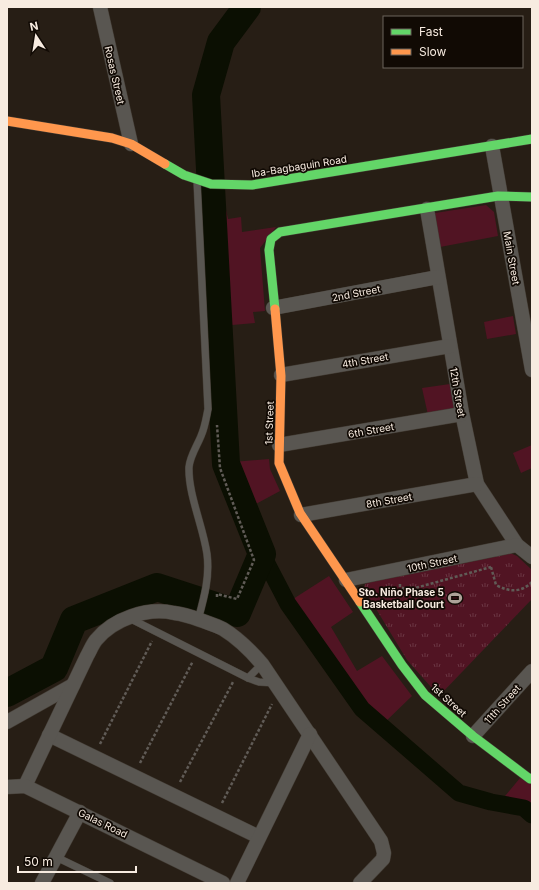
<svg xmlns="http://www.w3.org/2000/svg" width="539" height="890" font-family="Inter,sans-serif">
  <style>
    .green { fill: #511423 }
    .park { fill: url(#park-tufts) }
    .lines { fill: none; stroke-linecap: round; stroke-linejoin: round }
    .canal { stroke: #0b0f02; stroke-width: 17 }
    .river { stroke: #0b0f02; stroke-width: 28 }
    .lane-casing { stroke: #423b33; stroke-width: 8 }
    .street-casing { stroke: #423b33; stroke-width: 15 }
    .fast-casing { stroke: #423b33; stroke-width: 10 }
    .slow-casing { stroke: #423b33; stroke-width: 10 }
    .path { stroke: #605b56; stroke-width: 2.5; stroke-dasharray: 3 2; stroke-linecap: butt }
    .lane { stroke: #595651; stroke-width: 7 }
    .street { stroke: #595651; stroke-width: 14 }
    .fast { stroke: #63d668; stroke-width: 9 }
    .slow { stroke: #ff974d; stroke-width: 9 }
    .labels { text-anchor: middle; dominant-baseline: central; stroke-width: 3.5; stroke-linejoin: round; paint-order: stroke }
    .street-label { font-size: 10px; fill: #f7ebe0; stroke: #110a04 }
    .poi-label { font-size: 10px; font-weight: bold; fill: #f7ebe0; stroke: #110a04; text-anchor: end }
  </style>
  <defs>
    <pattern id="park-tufts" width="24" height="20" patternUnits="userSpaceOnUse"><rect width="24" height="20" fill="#511423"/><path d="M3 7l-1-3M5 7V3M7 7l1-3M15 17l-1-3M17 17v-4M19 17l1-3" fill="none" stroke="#6b3643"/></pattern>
  </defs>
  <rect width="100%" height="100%" fill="#271e15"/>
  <g class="green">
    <polygon points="214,199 224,201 228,219 241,217 242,232 276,227 260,248 265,311 253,312 255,323 221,326"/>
    <polygon points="486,205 494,212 498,236 440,247 435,221 435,213"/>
    <polygon points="513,316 516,334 487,339 484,322"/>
    <polygon points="450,384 456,411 428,415 422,388"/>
    <polygon points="532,445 532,468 521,473 513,453"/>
    <polygon points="269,459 270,469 280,491 252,506 238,486 233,462"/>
    <polygon points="329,576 353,612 331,627 357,671 382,656 412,696 383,724 363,707 290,601"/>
    <polygon points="520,778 532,783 532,813 524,807 501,801"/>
  </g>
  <polygon class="park" points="510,553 517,556 532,570 532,599 439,696 407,660 364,589 365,584 372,581"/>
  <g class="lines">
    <polyline class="canal" points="262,554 288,604 362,709 459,793 491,802 524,808 532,815"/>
    <polyline class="river" points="7,693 54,668 74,620 157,587 237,613 262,554 226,464 206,95 221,42 247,7"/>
    <defs>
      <g id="lane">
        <path d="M197 181 208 409C206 419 205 427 201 436 197 446 190 456 189 467 188 494 203 526 207 554 210 577 204 598 198 620"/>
        <polyline points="129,618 248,678 259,682 275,683"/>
        <polyline points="248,678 262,664"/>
        <polyline points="56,857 110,883"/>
      </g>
      <g id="street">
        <polyline points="100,7 131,144"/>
        <polyline points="492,146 532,370"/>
        <polyline points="427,209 462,413 477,484 517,545 532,557"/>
        <polyline points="273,308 438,277"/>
        <polyline points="281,375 450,346"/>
        <polyline points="279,445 462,414"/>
        <polyline points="301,515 477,484"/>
        <polyline points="346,580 517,545"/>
        <polyline points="7,722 73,685"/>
        <polyline points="49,735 259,837"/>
        <polyline points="473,736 532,671"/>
        <path d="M25 786 87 656C90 651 92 645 96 640 113 619 147 607 174 613 183 614 192 617 200 620 208 623 216 625 223 629 238 638 250 650 262 664L381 841 384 853 383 859 360 883"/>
        <polyline points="7,787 25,786 223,883"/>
        <polyline points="42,883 80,812"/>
        <polyline points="237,883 310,734"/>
      </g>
      <g id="fast">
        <polyline points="165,164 184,175 211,184 252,185 532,139"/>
        <polyline points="275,309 269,250 271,239 280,232 498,196 532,197"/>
        <polyline points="360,602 402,665 425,695 473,736 530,779 532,778"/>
      </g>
      <g id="slow">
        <polyline points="7,121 112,138 131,144 165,164"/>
        <polyline points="275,309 281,376 279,463 300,513 360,602"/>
      </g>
    </defs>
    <use href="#lane" class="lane-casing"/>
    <use href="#street" class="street-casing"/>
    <use href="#fast" class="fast-casing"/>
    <use href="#slow" class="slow-casing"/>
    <g class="path">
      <path d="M491 567 496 585C509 592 521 593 532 582"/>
      <polyline points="400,584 400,587 408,590 491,567 492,566"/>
      <polyline points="217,597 217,594 237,599 254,560 220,468 217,425"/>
      <polyline points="100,744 152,641"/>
      <polyline points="140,763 193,661"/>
      <polyline points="180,782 233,682"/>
      <polyline points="222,803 272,704"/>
    </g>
    <use href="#lane" class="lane"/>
    <use href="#street" class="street"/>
    <use href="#fast" class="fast"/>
    <use href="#slow" class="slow"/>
  </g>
  <defs>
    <symbol id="stadium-bare" viewBox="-9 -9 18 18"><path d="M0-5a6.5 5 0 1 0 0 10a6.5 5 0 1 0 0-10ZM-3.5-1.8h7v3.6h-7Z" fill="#aea399" stroke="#110a04" stroke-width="2.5" paint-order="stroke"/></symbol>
  </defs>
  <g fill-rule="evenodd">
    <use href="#stadium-bare" x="445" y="588" width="20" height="20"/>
  </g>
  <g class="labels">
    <g class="street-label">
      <text transform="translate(115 75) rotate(77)">Rosas Street</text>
      <text transform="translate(299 166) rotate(-9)">Iba-Bagbaguin Road</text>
      <text transform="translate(512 258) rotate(80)">Main Street</text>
      <text transform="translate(356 293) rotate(-11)">2nd Street</text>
      <text transform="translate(365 360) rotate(-10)">4th Street</text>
      <text transform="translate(458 392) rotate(80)">12th Street</text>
      <text transform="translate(269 423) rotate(-88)">1st Street</text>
      <text transform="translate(371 430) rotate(-10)">6th Street</text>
      <text transform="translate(389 500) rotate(-10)">8th Street</text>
      <text transform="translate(432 563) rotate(-12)">10th Street</text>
      <text transform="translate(449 700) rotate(42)">1st Street</text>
      <text transform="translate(502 704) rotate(-48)">11th Street</text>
      <text transform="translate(103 823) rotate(26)">Galas Road</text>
    </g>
    <g class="poi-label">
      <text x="444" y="592">Sto. Niño Phase 5<tspan x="444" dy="12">Basketball Court</tspan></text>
    </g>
  </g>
  <rect width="539" height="890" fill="none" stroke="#f7ebe0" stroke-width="16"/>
  <rect x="383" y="16" width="140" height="52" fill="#110a04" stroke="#6d645c"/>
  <rect x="391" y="29" width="20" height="6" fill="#63d668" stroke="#6d645c"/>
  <text x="419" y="36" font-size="12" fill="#f7ebe0">Fast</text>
  <rect x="391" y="49" width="20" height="6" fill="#ff974d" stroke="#6d645c"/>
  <text x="419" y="56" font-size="12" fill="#f7ebe0">Slow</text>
  <g transform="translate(36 36) rotate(348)" stroke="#110a04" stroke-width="3" paint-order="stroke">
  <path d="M0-3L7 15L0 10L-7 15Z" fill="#f7ebe0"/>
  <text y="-6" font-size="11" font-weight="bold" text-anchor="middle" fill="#f7ebe0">N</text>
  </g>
  <path d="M18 866v6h118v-6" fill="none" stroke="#f7ebe0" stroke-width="2"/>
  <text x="24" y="866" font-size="12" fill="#f7ebe0" stroke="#110a04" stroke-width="3" paint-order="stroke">50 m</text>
</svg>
